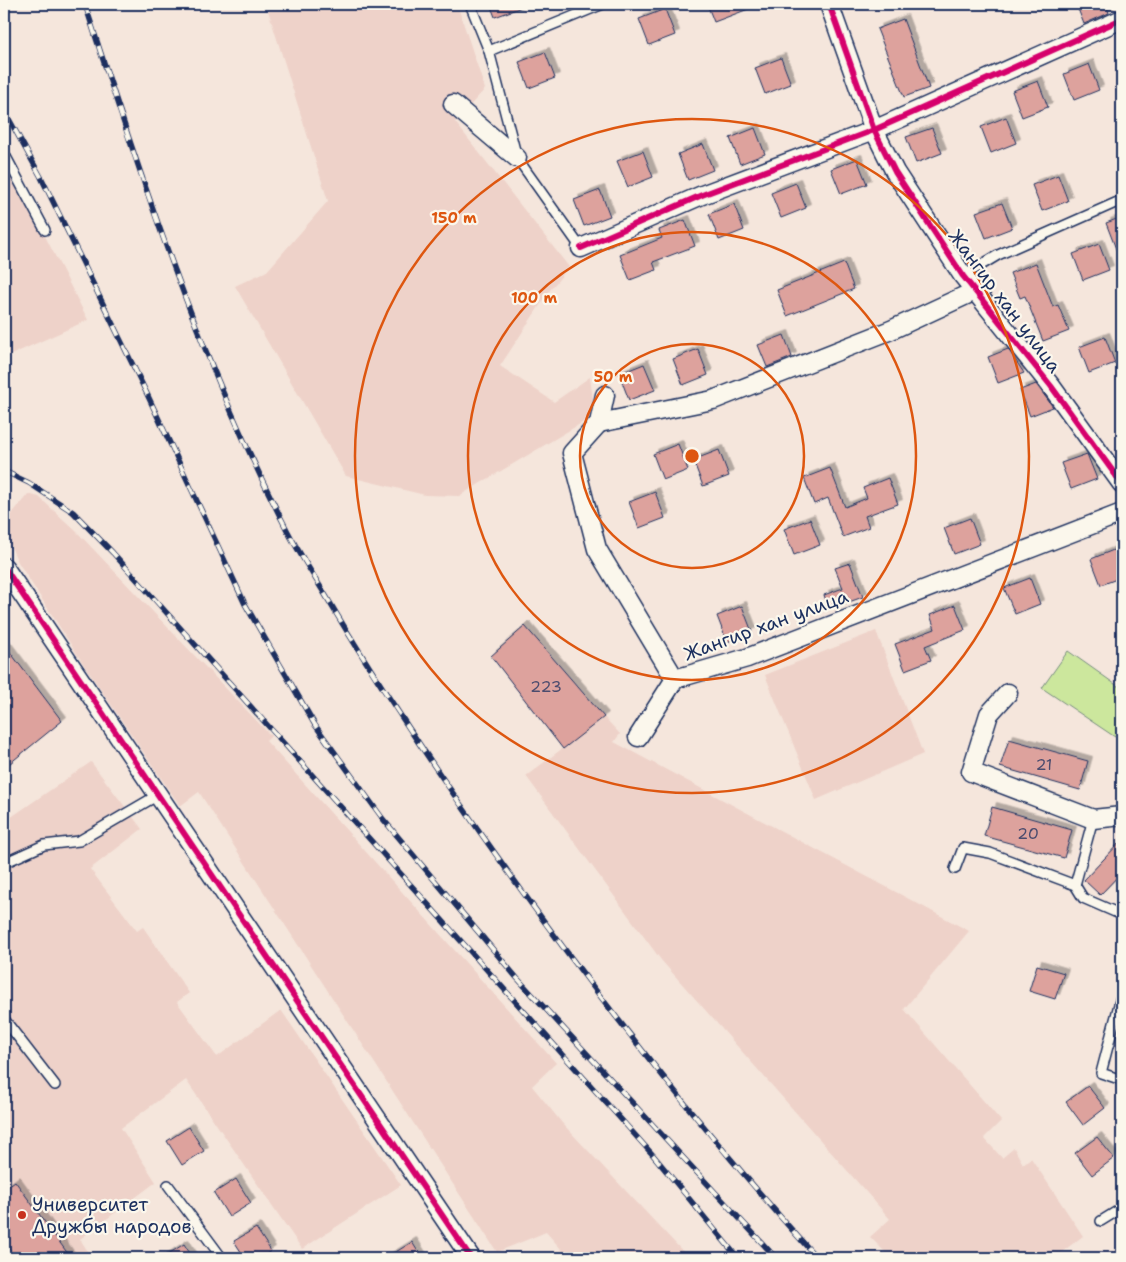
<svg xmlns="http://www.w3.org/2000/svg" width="1126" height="1262" font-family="'Shantell Sans',sans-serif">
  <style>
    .built { fill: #eed2c9 }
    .green { fill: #cce79d; stroke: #748b7e }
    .building { fill: #dda29d; stroke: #1b2f5e; filter: url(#shadow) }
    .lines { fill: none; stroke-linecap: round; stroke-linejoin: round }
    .service-casing { stroke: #1b2f5e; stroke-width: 12 }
    .minor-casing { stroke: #1b2f5e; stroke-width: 21 }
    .service { stroke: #fbf7ec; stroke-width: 9 }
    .minor { stroke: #fbf7ec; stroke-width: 18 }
    .rail-casing { stroke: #1b2f5e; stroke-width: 5.5 }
    .rail { stroke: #fbf7ec; stroke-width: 4; stroke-dasharray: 11; stroke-linecap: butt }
    .cycleway-casing { stroke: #fbf7ec; stroke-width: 9 }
    .cycleway { stroke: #d6006c; stroke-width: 6 }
    .ring { fill: none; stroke: #de5710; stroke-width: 2.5 }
    .poi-dot { fill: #c8321e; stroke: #fbf7ec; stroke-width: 2 }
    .labels { text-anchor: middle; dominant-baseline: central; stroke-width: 4.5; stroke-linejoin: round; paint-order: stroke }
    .number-label { font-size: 16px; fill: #4c4c6e }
    .street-label { font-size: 19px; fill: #1b2f5e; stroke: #fbf7ec }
    .poi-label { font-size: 19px; fill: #1b2f5e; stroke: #fbf7ec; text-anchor: start }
    .centre { fill: #de5710; stroke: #fbf7ec; stroke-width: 2.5 }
    .ring-label { font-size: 15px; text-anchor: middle; font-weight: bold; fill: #de5710; stroke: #fbf7ec; stroke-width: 4.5; stroke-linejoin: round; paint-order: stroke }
  </style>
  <defs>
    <filter id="shadow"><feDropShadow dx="4.5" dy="-4.5" stdDeviation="0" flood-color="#0004"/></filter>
  </defs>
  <rect width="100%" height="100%" fill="#f5e6dc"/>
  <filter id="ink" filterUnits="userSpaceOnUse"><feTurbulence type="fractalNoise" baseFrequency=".02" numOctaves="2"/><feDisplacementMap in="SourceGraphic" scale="10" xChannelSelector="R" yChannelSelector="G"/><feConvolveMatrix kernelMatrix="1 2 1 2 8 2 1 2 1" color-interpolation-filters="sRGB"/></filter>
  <g filter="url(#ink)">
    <g class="built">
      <polygon points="266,4 457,4 485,89 455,122 569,267 550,290 500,366 554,402 590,377 595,415 459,496 425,495 346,476 235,286 267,271 328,201"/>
      <polygon points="4,156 88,320 4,358"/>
      <polygon points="28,494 39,497 77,532 271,736 266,741 556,1063 532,1086 562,1123 689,1258 569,1258 546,1232 497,1252 199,792 180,806 84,665 18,562 4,532 7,520"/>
      <polygon points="876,631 923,754 816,800 765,675"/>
      <polygon points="604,717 620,734 614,742 969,931 904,1009 1001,1121 984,1138 1002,1158 1014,1148 1023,1164 1031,1158 1083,1236 1054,1258 891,1258 870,1237 890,1219 661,960 526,776"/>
      <polygon points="91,762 142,829 90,869 137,931 143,927 189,993 177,1002 217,1057 281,1010 401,1185 302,1249 186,1080 121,1128 156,1182 80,1239 92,1258 4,1258 4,822"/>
    </g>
    <polygon class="green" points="1068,651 1122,689 1122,726 1115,737 1042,688"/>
    <g class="building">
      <polygon points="490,4 527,4 527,5 495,17"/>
      <polygon points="707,4 759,4 759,5 714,22"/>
      <polygon points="1076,4 1106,4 1109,13 1084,24"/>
      <polygon points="665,9 675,35 649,45 639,19"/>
      <polygon points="903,19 929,88 904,97 877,29"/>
      <polygon points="545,52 555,78 529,88 519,62"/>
      <polygon points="781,58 791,84 765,94 755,68"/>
      <polygon points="1089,64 1099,90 1074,100 1064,74"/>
      <polygon points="1038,81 1048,107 1022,117 1012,91"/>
      <polygon points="1006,117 1016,143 991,153 981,127"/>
      <polygon points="755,128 765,154 740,164 730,138"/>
      <polygon points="932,128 942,153 916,163 906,137"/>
      <polygon points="703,144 713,170 688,180 678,154"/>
      <polygon points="643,151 653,177 628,187 617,161"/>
      <polygon points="857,159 867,184 841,194 831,169"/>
      <polygon points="1058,175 1068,201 1042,211 1032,185"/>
      <polygon points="796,183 806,208 781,218 771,193"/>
      <polygon points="600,190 610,216 584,226 574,200"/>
      <polygon points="1002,203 1012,228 986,238 976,212"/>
      <polygon points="734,204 744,230 719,240 709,214"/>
      <polygon points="1122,217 1122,261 1121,262 1106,223"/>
      <polygon points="685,220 695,246 653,262 656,270 630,280 620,255 662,238 659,230"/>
      <polygon points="1099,244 1109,270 1083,280 1073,254"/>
      <polygon points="844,263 854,289 787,316 777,290"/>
      <polygon points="1036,263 1053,307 1058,305 1069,331 1043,341 1025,296 1020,298 1010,273"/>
      <polygon points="784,335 792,357 767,367 758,345"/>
      <polygon points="1105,337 1115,363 1089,373 1079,347"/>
      <polygon points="698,349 708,375 683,385 673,359"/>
      <polygon points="1008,349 1024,373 998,383 988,357"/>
      <polygon points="644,364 655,390 629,400 619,374"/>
      <polygon points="1036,384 1053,407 1030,416 1020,390"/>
      <polygon points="678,444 688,470 663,480 653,454"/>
      <polygon points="719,450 729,476 703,486 693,460"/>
      <polygon points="1087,454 1097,479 1071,489 1061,463"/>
      <polygon points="830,468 845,507 867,498 863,488 888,478 898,504 865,516 869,527 843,537 828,498 814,504 804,478"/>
      <polygon points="655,492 665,518 639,528 629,502"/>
      <polygon points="970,518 980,544 954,554 944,528"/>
      <polygon points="810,519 820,545 794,555 784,529"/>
      <polygon points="1116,549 1122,564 1122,577 1101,585 1091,559"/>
      <polygon points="850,563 863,597 829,609 824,595 843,588 835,568"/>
      <polygon points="1030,578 1040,604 1015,614 1004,588"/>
      <polygon points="955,605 965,630 925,646 931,660 905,670 895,644 935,629 930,615"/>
      <polygon points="742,606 752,632 727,642 717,616"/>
      <polygon points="525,626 604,717 563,749 491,656"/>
      <polygon points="4,644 62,721 4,768"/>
      <polygon points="1009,739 1088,761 1080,790 1000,767"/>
      <polygon points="992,807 1072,830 1064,858 984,836"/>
      <polygon points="1122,840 1122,872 1100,895 1084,880"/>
      <polygon points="1037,965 1064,973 1055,999 1029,991"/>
      <polygon points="1088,1086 1105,1108 1083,1125 1066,1102"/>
      <polygon points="189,1127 204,1151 182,1165 167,1141"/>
      <polygon points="1097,1137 1114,1158 1092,1175 1075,1153"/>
      <polygon points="236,1179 251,1203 229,1217 214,1193"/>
      <polygon points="15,1181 71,1258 16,1258 4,1242 4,1189"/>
      <polygon points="256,1228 271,1251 260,1258 245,1258 234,1241"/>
      <polygon points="412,1242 422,1258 386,1258"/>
      <polygon points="184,1244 193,1258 162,1258"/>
    </g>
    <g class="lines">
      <defs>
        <g id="service">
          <polyline points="470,4 489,51 517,158 581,248"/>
          <polyline points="489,51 603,4"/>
          <polyline points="4,153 45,230"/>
          <polyline points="963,276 998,255 1122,200"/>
          <polyline points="4,863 44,845 79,841 158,795"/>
          <polyline points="955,869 963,848 990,853 1075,885 1083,898 1122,915"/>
          <polyline points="1075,885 1093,819"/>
          <polyline points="1122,993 1101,1073 1122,1080"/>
          <polyline points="4,1019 55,1085"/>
          <polyline points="168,1185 222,1258"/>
          <polyline points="1101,1221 1122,1208"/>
        </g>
        <g id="minor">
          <polyline points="829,4 874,130 895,172 963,276 1051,386 1122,484"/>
          <polyline points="453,104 517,158"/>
          <polyline points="581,248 702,195 874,130 1122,19"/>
          <polyline points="605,395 599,423 572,453 597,549 675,679"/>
          <polyline points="599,423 713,400 891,330 975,291"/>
          <polyline points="4,567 471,1258"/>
          <polyline points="1008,693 989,714 971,772 1093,819 1122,816"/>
          <polyline points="638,737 675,679 747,658 1122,513"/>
        </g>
      </defs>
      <use href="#service" class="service-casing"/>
      <use href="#minor" class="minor-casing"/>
      <use href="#service" class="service"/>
      <use href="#minor" class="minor"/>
      <defs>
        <g id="rail">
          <path d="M85 4C142 181 200 360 285 526 297 550 312 573 326 596 362 658 401 717 441 776 556 944 681 1107 817 1258"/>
          <polyline points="4,110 41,177 148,396 245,604 315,725 383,819 517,978 776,1258"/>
          <polyline points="4,471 29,483 73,512 113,553 653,1155 738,1258"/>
        </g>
      </defs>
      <use href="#rail" class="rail-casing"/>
      <use href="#rail" class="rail"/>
      <defs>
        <g id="cycleway">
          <polyline points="829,4 874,130 895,172 963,276 1051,386 1122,484"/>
          <polyline points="581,248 702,195 874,130 1122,19"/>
          <polyline points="4,567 471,1258"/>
        </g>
      </defs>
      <use href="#cycleway" class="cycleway-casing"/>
      <use href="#cycleway" class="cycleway"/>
    </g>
  </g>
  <g class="ring">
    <circle cx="692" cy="456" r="112"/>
    <circle cx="692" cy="456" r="224"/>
    <circle cx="692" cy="456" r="337"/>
  </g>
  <circle class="poi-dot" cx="22" cy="1215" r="5"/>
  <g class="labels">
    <g class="number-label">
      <text x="546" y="686">223</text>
      <text x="1044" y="764">21</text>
      <text x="1028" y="833">20</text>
    </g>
    <g class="street-label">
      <text transform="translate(1005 301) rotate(53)">Жангир хан улица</text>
      <text transform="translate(766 625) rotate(-20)">Жангир хан улица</text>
    </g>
    <g class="poi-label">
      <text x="32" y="1204">Университет<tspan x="32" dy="22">Дружбы народов</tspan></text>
    </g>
  </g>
  <circle cx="692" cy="456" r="8" class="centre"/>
  <g class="ring-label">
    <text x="454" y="223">150 m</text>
    <text x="534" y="303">100 m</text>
    <text x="613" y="382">50 m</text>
  </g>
  <rect width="1126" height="1262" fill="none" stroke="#fbf7ec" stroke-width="20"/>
  <rect x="10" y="10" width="1106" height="1242" fill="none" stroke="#1b2f5e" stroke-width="2" filter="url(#ink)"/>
</svg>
